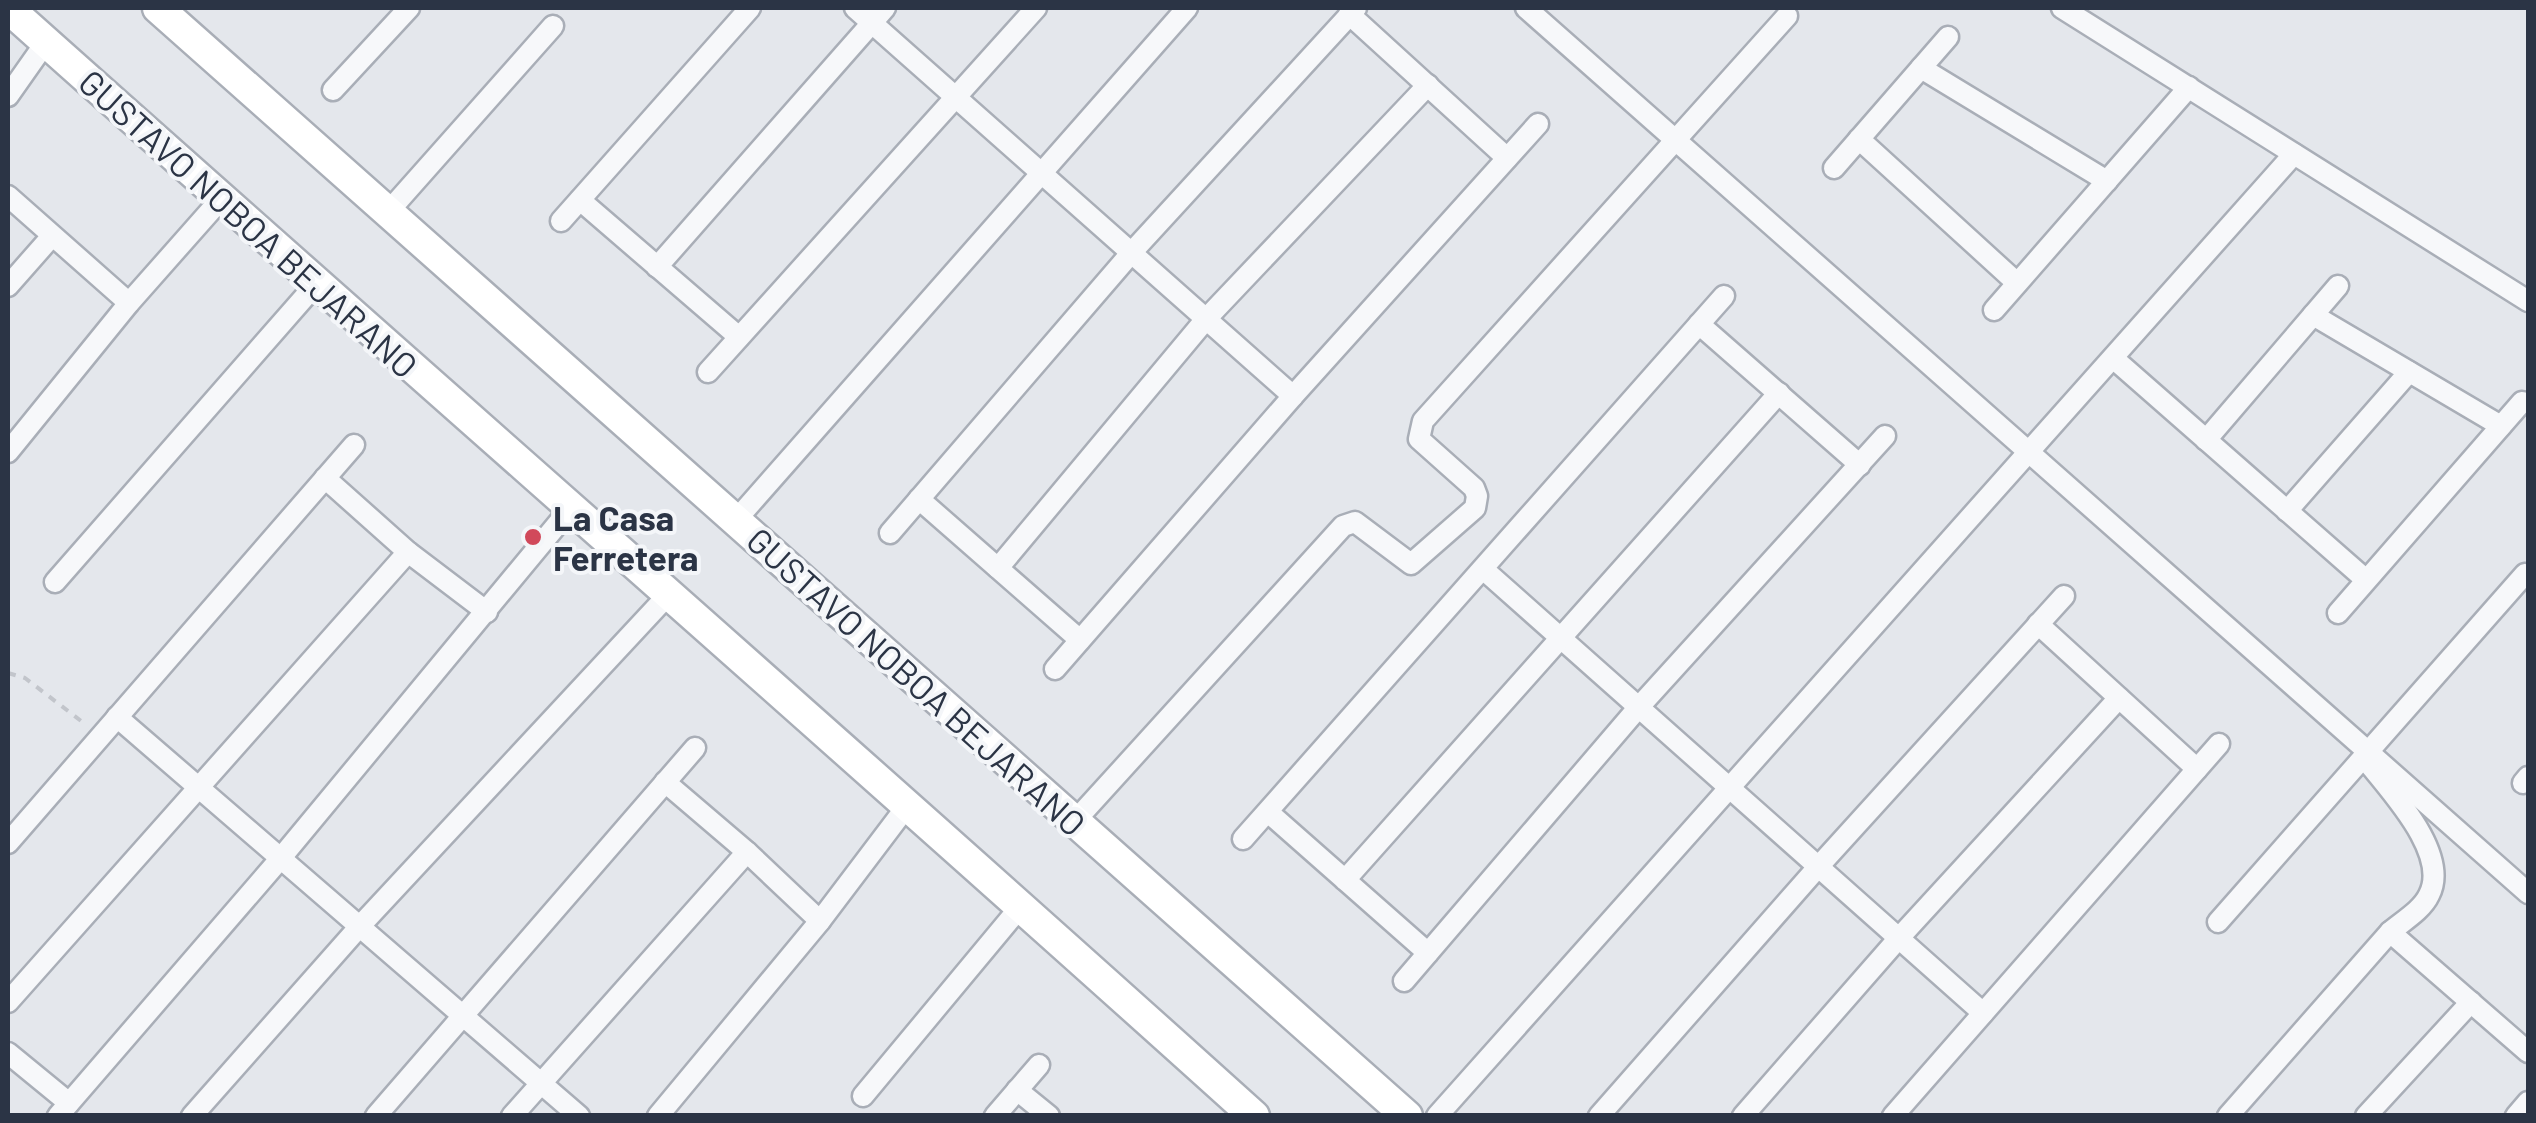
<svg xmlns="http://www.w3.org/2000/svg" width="2536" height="1123" font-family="Barlow,sans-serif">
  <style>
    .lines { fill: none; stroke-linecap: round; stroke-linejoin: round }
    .street-casing { stroke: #a9aeb7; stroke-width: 25 }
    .secondary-casing { stroke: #a9aeb7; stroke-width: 35 }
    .path { stroke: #c2c5cb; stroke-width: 4; stroke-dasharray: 8 8; stroke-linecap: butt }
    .street { stroke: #f7f8fa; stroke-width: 20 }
    .secondary { stroke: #fff; stroke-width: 30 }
    .poi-dot { fill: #d1495b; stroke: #f4f6f9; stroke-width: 4 }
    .labels { text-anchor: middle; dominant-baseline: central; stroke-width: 8; stroke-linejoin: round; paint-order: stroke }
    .street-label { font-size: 35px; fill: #2b3445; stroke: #f4f6f9 }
    .poi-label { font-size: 35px; font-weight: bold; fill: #2b3445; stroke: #f4f6f9; text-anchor: start }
  </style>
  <rect width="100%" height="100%" fill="#e4e7ec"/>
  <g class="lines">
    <defs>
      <g id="street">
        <polyline points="855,8 1293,396"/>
        <polyline points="1526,8 2528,893"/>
        <polyline points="2062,8 2528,301"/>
        <polyline points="1349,14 1507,158"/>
        <polyline points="1921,68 2107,181"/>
        <polyline points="333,90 409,8"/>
        <polyline points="8,96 46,42"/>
        <polyline points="1859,139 2017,283"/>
        <polyline points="1834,168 1948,37"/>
        <polyline points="8,196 129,303"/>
        <polyline points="580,200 739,337"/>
        <polyline points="388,212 553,26"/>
        <polyline points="561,221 750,8"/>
        <polyline points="657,267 885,8"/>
        <polyline points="8,286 52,236"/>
        <polyline points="1994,310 2189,87"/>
        <polyline points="2313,315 2501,426"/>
        <polyline points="1699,324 1860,465"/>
        <polyline points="2113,358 2365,579"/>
        <polyline points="708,372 1036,8"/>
        <polyline points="2206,440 2338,286"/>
        <polyline points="8,452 129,303 221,199"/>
        <polyline points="325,478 408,552 487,612"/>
        <polyline points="919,499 1080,640"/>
        <polyline points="2287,511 2409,372"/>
        <polyline points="736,520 1187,8"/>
        <polyline points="890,533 1132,252 1356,8"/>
        <polyline points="998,568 1206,319 1428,85"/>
        <polyline points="1483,569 1983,1013"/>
        <polyline points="55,582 316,284"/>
        <polyline points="2338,613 2522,402"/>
        <polyline points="2038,624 2197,769"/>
        <polyline points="1055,669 1293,396 1538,124"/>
        <polyline points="117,717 579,1116"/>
        <polyline points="665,782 747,852 820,921"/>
        <polyline points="2523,783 2528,777"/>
        <polyline points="1268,812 1428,953"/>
        <polyline points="1074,822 1343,526 1355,522 1411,564 1475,508 1477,496 1474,488 1419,439 1423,421 1787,16"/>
        <polyline points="1243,839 1724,296"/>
        <polyline points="8,843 354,445"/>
        <polyline points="1345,880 1779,393"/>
        <polyline points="2218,922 2525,574"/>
        <polyline points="2390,932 2528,1052"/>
        <polyline points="1404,981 1638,708 1885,436"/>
        <polyline points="8,1002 408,552"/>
        <polyline points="8,1053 69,1103"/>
        <polyline points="1017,1090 1049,1116"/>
        <polyline points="863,1096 1021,906"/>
        <polyline points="58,1116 280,859 570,509"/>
        <polyline points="192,1116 360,926 668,595"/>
        <polyline points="376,1116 695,748"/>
        <polyline points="512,1116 747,852"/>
        <polyline points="658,1116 820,921 907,806"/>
        <polyline points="995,1116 1039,1065"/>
        <polyline points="1437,1116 2294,154"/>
        <polyline points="1599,1116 1818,867 2064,596"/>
        <polyline points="1743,1116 1898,939 2119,698"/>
        <polyline points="1893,1116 2219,744"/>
        <path d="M2228 1116 2390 932C2403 921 2422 910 2429 895 2450 855 2393 794 2370 765"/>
        <polyline points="2366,1116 2471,1002"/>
        <polyline points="2516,1116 2528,1102"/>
      </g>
      <g id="secondary">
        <path d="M8 8C422 378 841 743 1254 1116"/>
        <polyline points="158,8 1407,1116"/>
      </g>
    </defs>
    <use href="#street" class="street-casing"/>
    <use href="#secondary" class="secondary-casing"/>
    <polyline class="path" points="8,673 25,678 85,724"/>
    <use href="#street" class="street"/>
    <use href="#secondary" class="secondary"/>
  </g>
  <circle class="poi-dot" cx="533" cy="537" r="10"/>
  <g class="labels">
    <g class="street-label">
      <text transform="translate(249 223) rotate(42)">GUSTAVO NOBOA BEJARANO</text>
      <text transform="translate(917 681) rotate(42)">GUSTAVO NOBOA BEJARANO</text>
    </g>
    <g class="poi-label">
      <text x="553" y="517">La Casa<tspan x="553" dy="40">Ferretera</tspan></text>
    </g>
  </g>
  <rect width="2536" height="1123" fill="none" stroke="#2b3445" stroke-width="20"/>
</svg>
